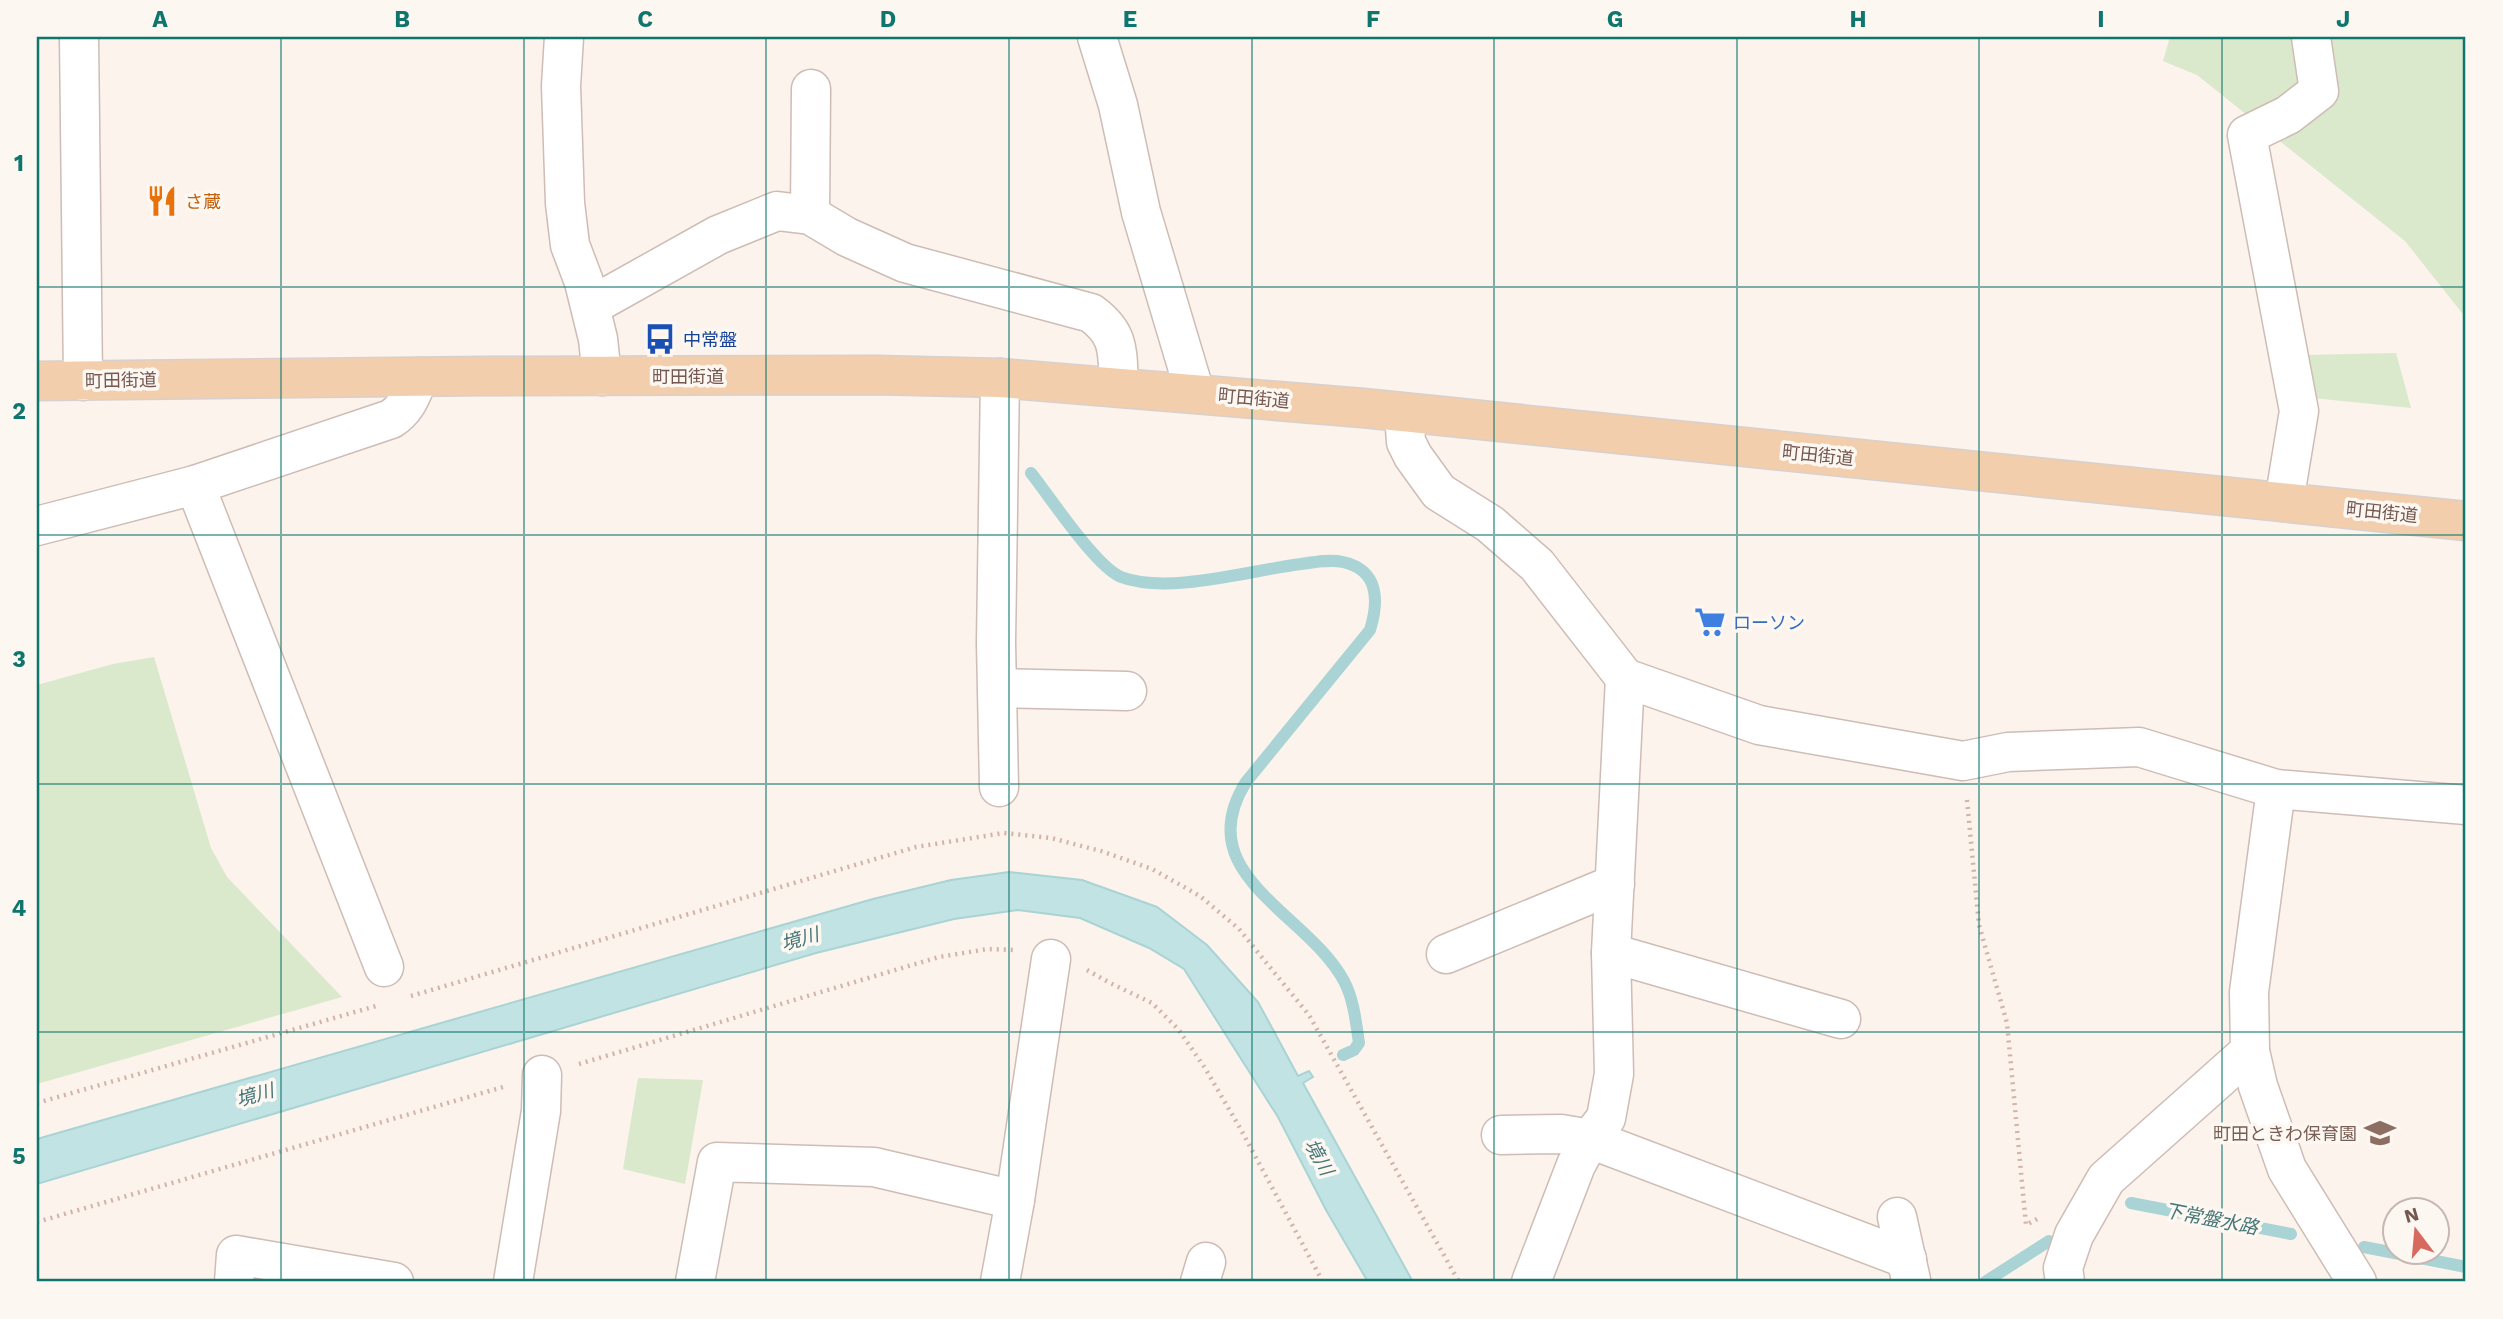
<svg xmlns="http://www.w3.org/2000/svg" width="2503" height="1319" font-family="'Work Sans','Noto Sans JP',sans-serif">
  <style>
    .green { fill: #dae8cb }
    .water { fill: #c2e3e3; stroke: #a9d3d4; stroke-width: 2 }
    .lines { fill: none; stroke-linecap: round; stroke-linejoin: round }
    .stream { stroke: #a9d3d4; stroke-width: 12 }
    .minor-casing { stroke: #cebcb5; stroke-width: 41 }
    .major-casing { stroke: #d8d0ce; stroke-width: 41 }
    .path { stroke: #d3b3a9; stroke-width: 4.5; stroke-dasharray: 2 5; stroke-linecap: butt }
    .minor { stroke: #fff; stroke-width: 38 }
    .major { stroke: #f2ceac; stroke-width: 38 }
    .grid { fill: none; stroke: #0f766e; stroke-width: 2; stroke-opacity: 0.55 }
    .labels { text-anchor: middle; dominant-baseline: central; stroke-width: 7; stroke-linejoin: round; paint-order: stroke }
    .food-label { font-size: 18px; fill: #c56008; stroke: #fdf7f2; text-anchor: start }
    .transit-label { font-size: 18px; fill: #164399; stroke: #fdf7f2; text-anchor: start }
    .street-label { font-size: 18px; fill: #745851; stroke: #fdf7f2 }
    .shop-label { font-size: 18px; fill: #366cbe; stroke: #fdf7f2; text-anchor: start }
    .education-label { font-size: 18px; fill: #785e54; stroke: #fdf7f2; text-anchor: end }
    .water-label { font-size: 19px; font-style: italic; fill: #467677; stroke: #fdf7f2 }
    .neatline { fill: none; stroke: #0f766e; stroke-width: 2.5 }
    .grid-label { font-size: 23px; text-anchor: middle; font-weight: bold; fill: #0f766e }
  </style>
  <rect width="100%" height="100%" fill="#fbf3ec"/>
  <g class="green">
    <polygon points="2170,37 2466,37 2466,318 2405,241 2197,75 2163,61"/>
    <polygon points="2396,353 2411,408 2313,398 2306,355"/>
    <polygon points="154,657 211,848 227,877 342,997 37,1084 37,685 113,664"/>
    <polygon points="638,1078 703,1080 685,1184 623,1169"/>
  </g>
  <polygon class="water" points="1009,872 1082,880 1157,907 1207,945 1258,1002 1298,1076 1309,1071 1313,1077 1303,1083 1413,1282 1368,1282 1326,1210 1278,1117 1184,969 1149,948 1080,918 1018,910 954,919 816,953 37,1184 37,1139 873,899 951,880"/>
  <g class="lines">
    <g class="stream">
      <path d="M1031 473C1050 497 1096 567 1121 577 1169 595 1251 570 1301 564 1314 562 1330 559 1343 562 1379 570 1379 601 1370 630L1246 782C1188 875 1307 912 1344 981 1354 1000 1356 1023 1359 1043L1354 1050 1343 1055"/>
      <polyline points="2131,1203 2291,1234"/>
      <polyline points="2364,1247 2466,1267"/>
      <polyline points="1985,1282 2049,1241"/>
    </g>
    <defs>
      <g id="minor">
        <polyline points="79,37 83,381"/>
        <polyline points="564,37 561,86 565,203 570,245 584,282 598,339 602,376"/>
        <polyline points="1097,37 1118,105 1141,212 1195,393"/>
        <polyline points="810,215 811,89"/>
        <path d="M591 306 718 235 777 211 810 215 847 237 905 263 1091 313C1121 335 1117 352 1119 387"/>
        <polyline points="1404,413 1406,442 1413,456 1439,492 1490,524 1537,565 1625,678 1759,725 1963,761 2008,752 2139,747 2276,789 2466,805"/>
        <polyline points="195,485 384,967"/>
        <polyline points="2284,502 2299,411 2247,135 2288,115 2319,91 2311,37"/>
        <path d="M37 526 195 485 391 419C407 409 411 395 419 377"/>
        <polyline points="998,688 1127,691"/>
        <polyline points="999,787 996,643 1000,378"/>
        <polyline points="2276,789 2249,992 2250,1051 2258,1086 2287,1169 2357,1282"/>
        <polyline points="1611,953 1841,1019"/>
        <polyline points="1446,954 1615,884"/>
        <polyline points="1501,1135 1561,1134 1590,1139 1907,1259"/>
        <polyline points="1897,1217 1911,1280"/>
        <polyline points="234,1282 236,1255 394,1282"/>
        <polyline points="513,1282 541,1111 542,1075"/>
        <polyline points="695,1282 717,1162 874,1167 1015,1200"/>
        <polyline points="1000,1282 1015,1200 1051,959"/>
        <polyline points="1200,1282 1206,1262"/>
        <polyline points="1531,1282 1576,1165 1590,1139 1606,1118 1614,1074 1611,953 1625,678"/>
        <polyline points="2065,1282 2063,1268 2074,1235 2106,1179 2250,1051"/>
      </g>
      <polyline id="major" points="37,381 487,376 876,375 1000,378 1363,408 2466,521"/>
    </defs>
    <use href="#minor" class="minor-casing"/>
    <use href="#major" class="major-casing"/>
    <g class="path">
      <polyline points="1967,800 1979,925 2007,1023 2026,1225 2037,1219"/>
      <polyline points="1087,970 1110,983 1152,1003 1178,1029 1205,1068 1240,1128 1323,1282"/>
      <polyline points="411,996 916,847 1004,833 1051,838 1101,851 1152,869 1200,896 1239,929 1273,971 1309,1015 1459,1282"/>
      <polyline points="579,1064 939,957 988,949 1016,950"/>
      <polyline points="37,1103 376,1006"/>
      <polyline points="37,1222 503,1087"/>
    </g>
    <use href="#minor" class="minor"/>
    <use href="#major" class="major"/>
  </g>
  <path class="grid" d="M281 37V1282M524 37V1282M766 37V1282M1009 37V1282M1252 37V1282M1494 37V1282M1737 37V1282M1979 37V1282M2222 37V1282M37 287H2466M37 535H2466M37 784H2466M37 1032H2466"/>
  <defs>
    <symbol id="restaurant-bare" viewBox="-9 -9 18 18"><path d="M-5-6h1v4h1v-4h1v4h1v-4h1v5L-1.5 .5V6h-2V.5L-5-1ZM5-6V6H3V1.5H1.5Q1.5-4 5-6Z" fill="#e8710a" stroke="#fdf7f2" stroke-width="2.5" paint-order="stroke"/></symbol>
    <symbol id="bus-bare" viewBox="-9 -9 18 18"><path d="M-5-6H5V4H4V6H2V4H-2V6H-4V4H-5ZM-3.5-4V0h7V-4ZM-3.5 1.2v1.5H-2V1.2ZM2 1.2v1.5H3.5V1.2Z" fill="#1a4fb4" stroke="#fdf7f2" stroke-width="2.5" paint-order="stroke"/></symbol>
    <symbol id="supermarket-bare" viewBox="-9 -9 18 18"><path d="M-6-5.5h2.5l.6 2H6L4.5 2H-2.5L-4.4-4H-6ZM-1.5 3.2a1.3 1.3 0 1 0 .1 0ZM3 3.2a1.3 1.3 0 1 0 .1 0Z" fill="#3f7fe0" stroke="#fdf7f2" stroke-width="2.5" paint-order="stroke"/></symbol>
    <symbol id="school-bare" viewBox="-9 -9 18 18"><path d="M0-5L7-2L0 1L-7-2ZM-4 1L0 2.5L4 1V4Q0 6-4 4Z" fill="#8d6e63" stroke="#fdf7f2" stroke-width="2.5" paint-order="stroke"/></symbol>
  </defs>
  <g fill-rule="evenodd">
    <use href="#restaurant-bare" x="140" y="179" width="44" height="44"/>
    <use href="#bus-bare" x="638" y="317" width="44" height="44"/>
    <use href="#supermarket-bare" x="1688" y="600" width="44" height="44"/>
    <use href="#school-bare" x="2358" y="1111" width="44" height="44"/>
  </g>
  <g class="labels">
    <g class="food-label">
      <text x="185" y="201">さ蔵</text>
    </g>
    <g class="transit-label">
      <text x="683" y="339">中常盤</text>
    </g>
    <g class="street-label">
      <text x="688" y="376">町田街道</text>
      <text transform="translate(121 380) rotate(-1)">町田街道</text>
      <text transform="translate(1254 398) rotate(5)">町田街道</text>
      <text transform="translate(1818 455) rotate(6)">町田街道</text>
      <text transform="translate(2382 512) rotate(6)">町田街道</text>
    </g>
    <g class="shop-label">
      <text x="1733" y="622">ローソン</text>
    </g>
    <g class="education-label">
      <text x="2357" y="1133">町田ときわ保育園</text>
    </g>
    <g class="water-label">
      <text transform="translate(800 939) rotate(-16)">境川</text>
      <text transform="translate(255 1095) rotate(-16)">境川</text>
      <text transform="translate(1319 1157) rotate(61)">境川</text>
      <text transform="translate(2211 1219) rotate(11)">下常盤水路</text>
    </g>
  </g>
  <rect width="2503" height="1319" fill="none" stroke="#fdf7f2" stroke-width="77"/>
  <g transform="translate(2416 1231) rotate(344)"><circle r="33" fill="#fdf7f2" stroke="#c6b7b2" stroke-width="2"/>
  <path d="M0-5L12 26L0 18L-12 26Z" fill="#d7695f"/>
  <text y="-10" font-size="19" font-weight="bold" text-anchor="middle" fill="#745851">N</text>
  </g>
  <rect x="38" y="38" width="2426" height="1242" class="neatline"/>
  <g class="grid-label">
    <text x="160" y="27">A</text>
    <text x="402" y="27">B</text>
    <text x="645" y="27">C</text>
    <text x="888" y="27">D</text>
    <text x="1130" y="27">E</text>
    <text x="1373" y="27">F</text>
    <text x="1615" y="27">G</text>
    <text x="1858" y="27">H</text>
    <text x="2101" y="27">I</text>
    <text x="2343" y="27">J</text>
    <text x="19" y="171">1</text>
    <text x="19" y="419">2</text>
    <text x="19" y="667">3</text>
    <text x="19" y="916">4</text>
    <text x="19" y="1164">5</text>
  </g>
</svg>
